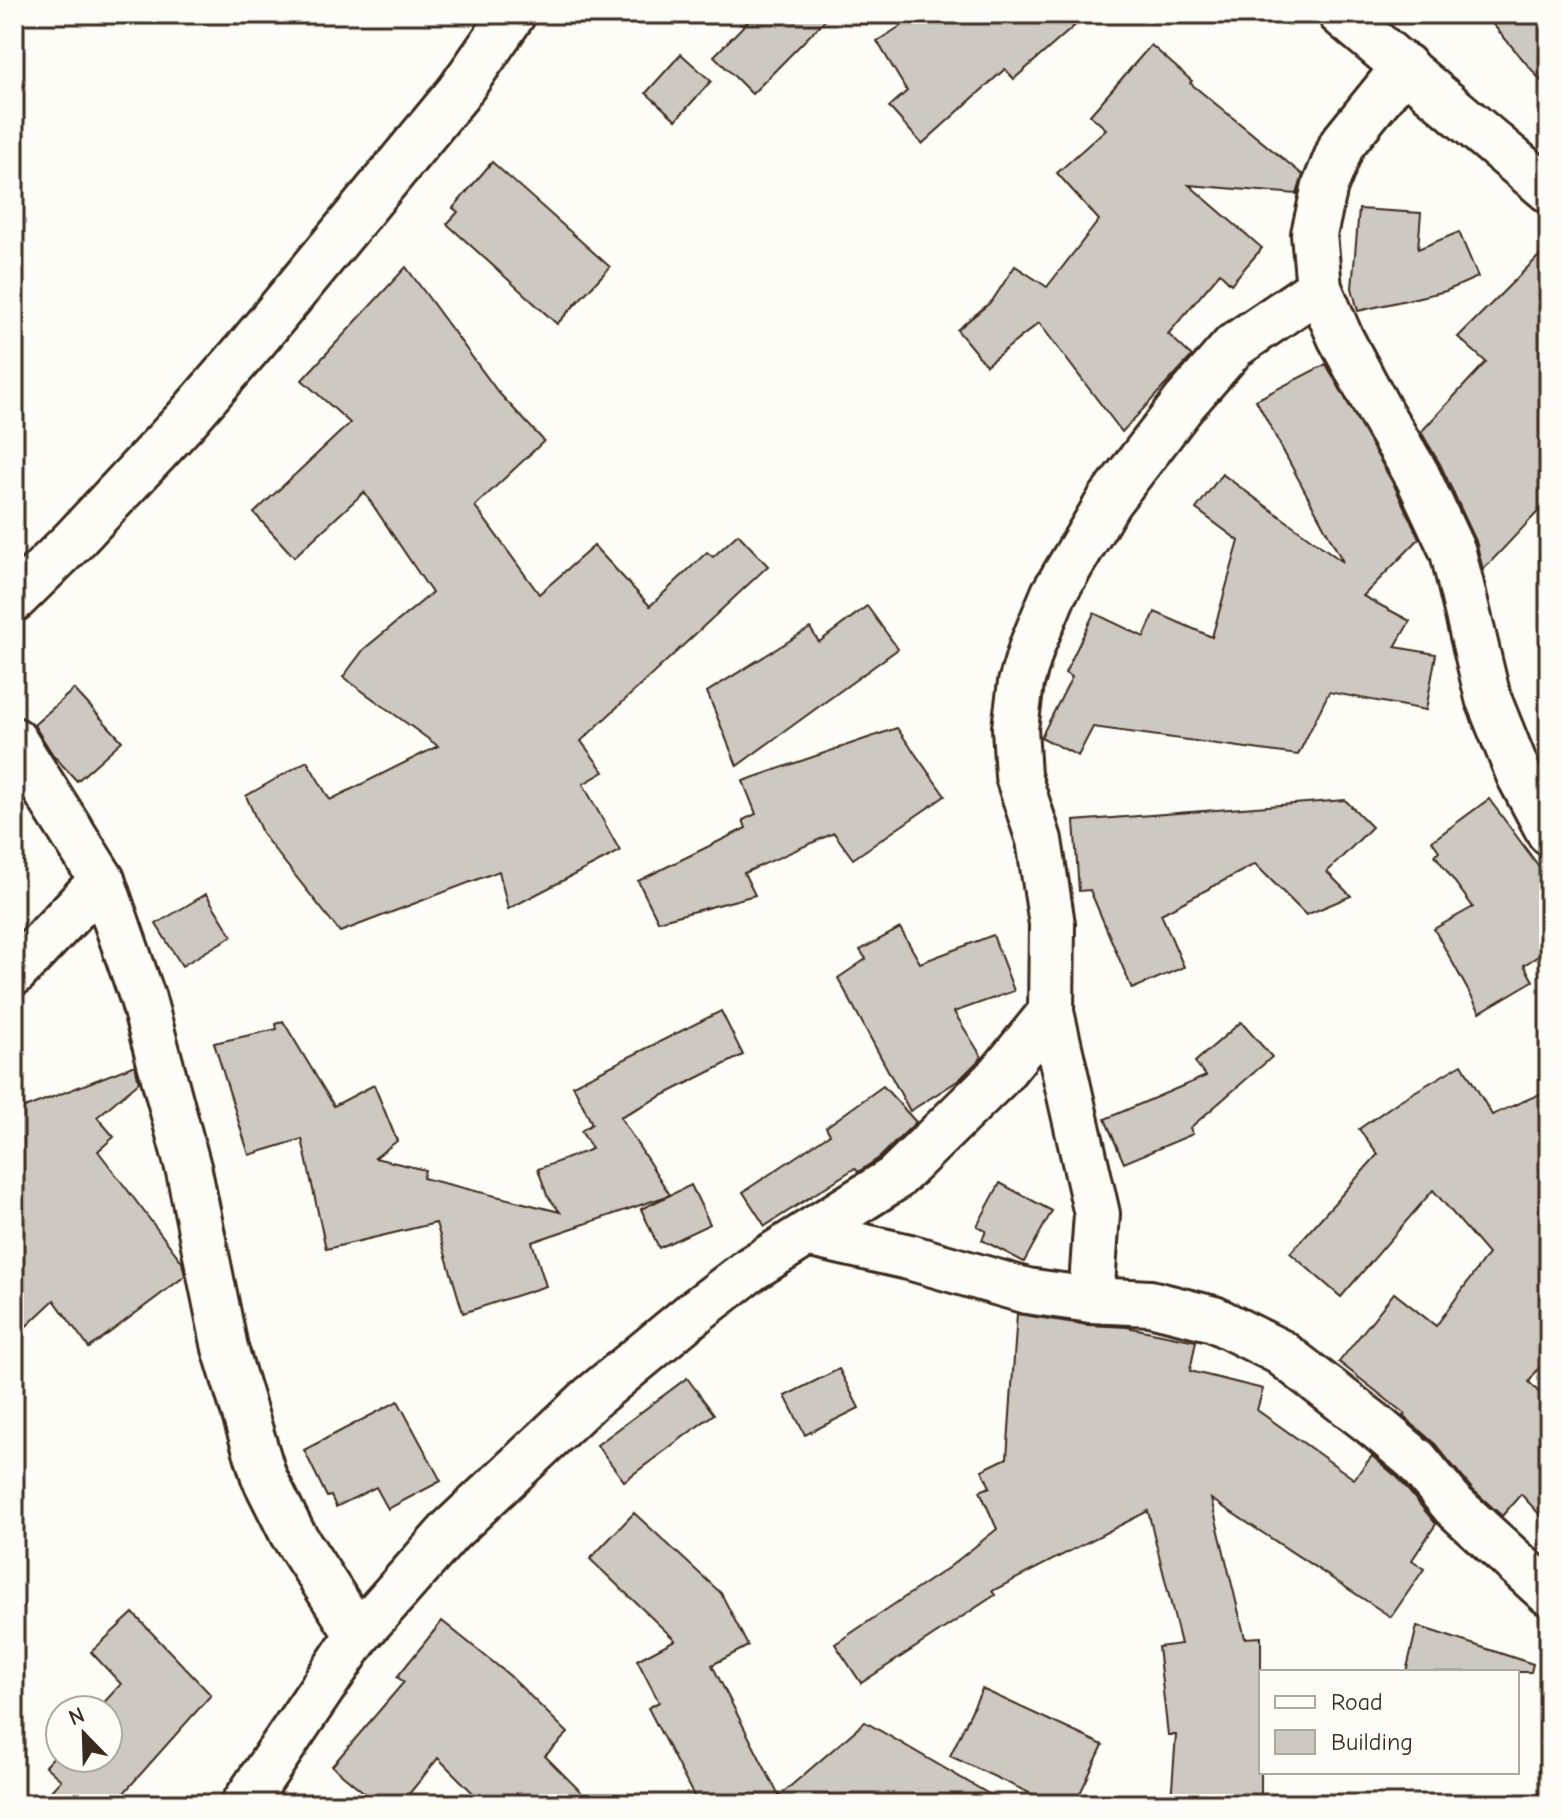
<svg xmlns="http://www.w3.org/2000/svg" width="1563" height="1818" font-family="'Comic Neue',sans-serif">
  <style>
    .building { fill: #cdc8c2; stroke: #3b2a1e; stroke-width: 2 }
    .lines { fill: none; stroke-linecap: round; stroke-linejoin: round }
    .street-casing { stroke: #3b2a1e; stroke-width: 50 }
    .secondary-casing { stroke: #3b2a1e; stroke-width: 50 }
    .street { stroke: #fdfcf7; stroke-width: 44 }
    .secondary { stroke: #fdfcf7; stroke-width: 44 }
  </style>
  <rect width="100%" height="100%" fill="#fdfcf7"/>
  <filter id="ink" filterUnits="userSpaceOnUse"><feTurbulence type="fractalNoise" baseFrequency=".0125" numOctaves="2"/><feDisplacementMap in="SourceGraphic" scale="16" xChannelSelector="R" yChannelSelector="G"/><feConvolveMatrix kernelMatrix="1 2 1 2 8 2 1 2 1" color-interpolation-filters="sRGB"/></filter>
  <g filter="url(#ink)">
    <g class="building">
      <polygon points="755,14 831,14 752,94 714,56"/>
      <polygon points="920,14 1088,14 1014,79 1005,69 922,144 889,107 907,91 877,41"/>
      <polygon points="1484,14 1549,14 1549,90"/>
      <polygon points="1151,45 1192,81 1190,83 1303,175 1297,194 1189,185 1262,248 1231,284 1220,273 1168,334 1192,356 1122,432 1039,323 986,365 957,330 992,301 1015,266 1047,287 1099,220 1057,173 1106,129 1090,115"/>
      <polygon points="681,54 711,81 676,120 646,93"/>
      <polygon points="492,162 610,267 557,324 447,224 458,212 453,208"/>
      <polygon points="1359,209 1421,213 1418,249 1459,232 1478,277 1446,291 1358,311 1352,288"/>
      <polygon points="1549,246 1549,500 1483,570 1476,541 1440,464 1421,432 1486,362 1458,337"/>
      <polygon points="406,267 498,392 544,441 475,506 539,594 594,546 650,606 707,552 713,557 738,534 768,566 581,741 604,772 583,784 620,851 508,909 499,871 340,932 263,835 246,796 307,761 330,800 438,746 343,677 364,649 432,593 364,492 294,557 254,513 350,423 302,380"/>
      <polygon points="1326,364 1395,487 1419,539 1363,596 1410,621 1395,647 1436,654 1426,710 1329,692 1298,755 1093,727 1078,756 1041,737 1072,677 1065,673 1094,613 1144,637 1155,612 1212,637 1239,541 1196,509 1222,474 1343,562 1256,400"/>
      <polygon points="867,606 898,649 737,766 707,692 810,628 819,642"/>
      <polygon points="74,689 122,741 77,781 53,755 34,725"/>
      <polygon points="897,728 945,796 853,859 834,833 744,873 755,895 658,921 638,881 746,828 743,820 756,814 743,781"/>
      <polygon points="1489,799 1549,880 1549,949 1524,965 1533,981 1480,1012 1434,929 1473,907 1435,855 1439,851 1432,841"/>
      <polygon points="1345,800 1372,827 1327,872 1351,896 1306,915 1255,864 1161,914 1184,967 1132,989 1090,890 1079,891 1074,821"/>
      <polygon points="206,894 232,936 182,966 156,924"/>
      <polygon points="900,928 920,963 993,935 1014,991 954,1012 982,1057 959,1080 910,1111 838,978 866,959 860,950"/>
      <polygon points="721,1011 743,1055 620,1117 670,1195 532,1242 546,1286 463,1313 436,1223 326,1249 302,1139 249,1155 214,1043 277,1029 276,1024 283,1021 334,1106 374,1085 397,1141 375,1158 425,1170 423,1178 560,1212 547,1195 538,1169 592,1149 581,1131 592,1124 573,1085"/>
      <polygon points="1241,1022 1272,1057 1190,1128 1193,1134 1124,1163 1105,1119 1206,1076 1195,1062"/>
      <polygon points="1462,1064 1492,1115 1549,1090 1549,1353 1529,1382 1549,1403 1549,1525 1521,1494 1502,1516 1472,1489 1435,1444 1403,1416 1405,1414 1339,1362 1394,1293 1436,1326 1488,1254 1433,1190 1341,1297 1290,1253 1378,1154 1359,1129 1399,1101"/>
      <polygon points="135,1065 139,1082 97,1117 114,1137 98,1151 182,1262 185,1276 89,1348 54,1300 14,1338 14,1112"/>
      <polygon points="883,1086 916,1122 879,1158 858,1172 855,1168 765,1226 743,1192 830,1134 826,1127"/>
      <polygon points="1000,1183 1052,1211 1024,1262 982,1240 986,1231 977,1226"/>
      <polygon points="691,1185 710,1224 659,1248 641,1209"/>
      <polygon points="1017,1314 1088,1325 1127,1327 1196,1341 1190,1371 1263,1389 1257,1410 1354,1479 1372,1456 1398,1478 1436,1524 1412,1560 1424,1569 1391,1617 1211,1499 1245,1638 1261,1637 1261,1804 1171,1801 1176,1735 1168,1735 1158,1647 1181,1644 1148,1511 992,1591 995,1595 861,1683 835,1644 948,1568 997,1529 980,1491 990,1487 982,1470 1007,1458"/>
      <polygon points="839,1369 859,1408 805,1435 785,1396"/>
      <polygon points="687,1378 714,1414 624,1481 597,1445"/>
      <polygon points="398,1401 441,1481 388,1509 376,1487 336,1507 331,1496 327,1497 304,1450"/>
      <polygon points="634,1513 721,1593 748,1646 712,1665 779,1796 865,1722 1006,1804 698,1804 648,1708 659,1702 637,1660 675,1640 590,1559"/>
      <polygon points="133,1613 211,1695 114,1804 39,1804 61,1780 45,1766 60,1750 60,1758 108,1758 108,1710 97,1710 121,1684 91,1652"/>
      <polygon points="442,1621 509,1675 568,1733 545,1756 593,1804 484,1804 438,1758 401,1804 378,1804 332,1766 404,1682 397,1677"/>
      <polygon points="1417,1626 1533,1664 1531,1672 1406,1672"/>
      <polygon points="982,1689 1103,1745 1075,1804 1053,1804 950,1756"/>
    </g>
    <g class="lines">
      <defs>
        <g id="street">
          <polyline points="1405,66 1342,144 1325,186 1314,234 1319,288 1340,337 1381,414 1417,475 1453,552 1488,698 1519,775 1549,832"/>
          <polyline points="14,599 73,541 185,421 254,341 458,93 513,14"/>
          <polyline points="14,740 102,880 143,999 189,1171 225,1348 264,1477 292,1533 358,1635"/>
          <polyline points="14,973 102,880"/>
          <polyline points="1051,1012 1097,1214 1091,1300"/>
          <polyline points="807,1234 909,1257 1027,1291 1091,1300 1150,1303 1214,1319 1280,1352 1372,1423 1416,1460 1454,1506 1549,1593"/>
          <polyline points="244,1804 358,1635 451,1530 591,1398 696,1311 751,1269 895,1178 999,1076 1051,1012 1052,924 1039,840 1018,776 1015,728 1021,683 1032,646 1054,593 1109,501 1185,402 1234,346 1319,288"/>
        </g>
        <polyline id="secondary" points="1341,14 1549,190"/>
      </defs>
      <use href="#street" class="street-casing"/>
      <use href="#secondary" class="secondary-casing"/>
      <use href="#street" class="street"/>
      <use href="#secondary" class="secondary"/>
    </g>
  </g>
  <rect width="1563" height="1818" fill="none" stroke="#fdfcf7" stroke-width="48"/>
  <rect x="24" y="24" width="1515" height="1770" fill="none" stroke="#3b2a1e" stroke-width="3" filter="url(#ink)"/>
  <rect x="1259" y="1670" width="260" height="104" fill="#fdfcf7" stroke="#afa8a0" stroke-width="2"/>
  <rect x="1275" y="1696" width="40" height="12" fill="#fdfcf7" stroke="#afa8a0" stroke-width="2"/>
  <text x="1331" y="1710" font-size="24" fill="#3b2a1e">Road</text>
  <rect x="1275" y="1730" width="40" height="24" fill="#cdc8c2" stroke="#afa8a0" stroke-width="2"/>
  <text x="1331" y="1750" font-size="24" fill="#3b2a1e">Building</text>
  <g transform="translate(84 1734) rotate(337)"><circle r="38" fill="#fdfcf7" stroke="#afa8a0" stroke-width="2"/>
  <path d="M0-6L14 30L0 20L-14 30Z" fill="#3b2a1e"/>
  <text y="-12" font-size="22" font-weight="bold" text-anchor="middle" fill="#3b2a1e">N</text>
  </g>
</svg>
